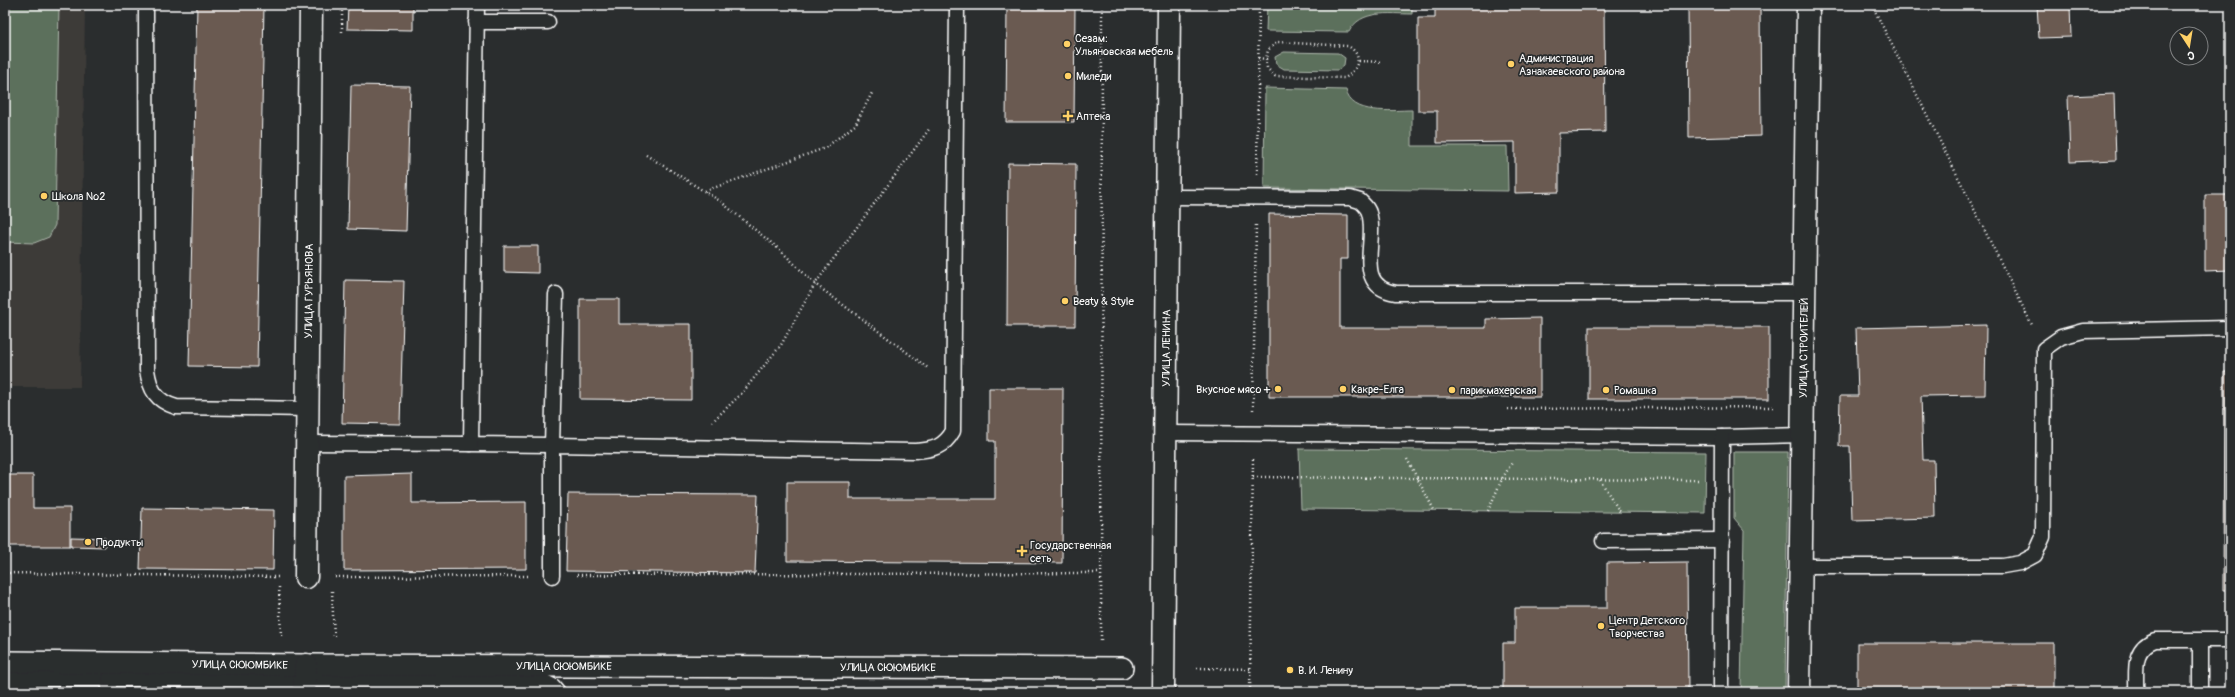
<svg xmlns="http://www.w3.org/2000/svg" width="2235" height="697" font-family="Pangolin,sans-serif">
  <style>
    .built { fill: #3d3a38 }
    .green { fill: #5c705b; stroke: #aeb8ad }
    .building { fill: #6a5a51; stroke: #fff }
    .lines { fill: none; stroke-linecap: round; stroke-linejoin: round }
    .service-casing { stroke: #fff; stroke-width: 17 }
    .pedestrian-casing { stroke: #fff; stroke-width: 24 }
    .minor-casing { stroke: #fff; stroke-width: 25 }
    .secondary-casing { stroke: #fff; stroke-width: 25 }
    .path { stroke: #fff; stroke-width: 2.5; stroke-dasharray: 1 3; stroke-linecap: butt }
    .service { stroke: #2a2d2e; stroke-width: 14 }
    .pedestrian { stroke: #2a2d2e; stroke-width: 21 }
    .minor { stroke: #2a2d2e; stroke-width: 22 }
    .secondary { stroke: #2a2d2e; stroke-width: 22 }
    .poi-dot { fill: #ffd166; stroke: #2a2d2e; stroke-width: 1.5 }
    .labels { text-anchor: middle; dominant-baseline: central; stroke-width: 3.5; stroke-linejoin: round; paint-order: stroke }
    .poi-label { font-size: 11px; fill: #fff; stroke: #2a2d2e; text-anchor: start }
    .street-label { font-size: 11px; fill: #fff; stroke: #2a2d2e }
  </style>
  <rect width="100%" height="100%" fill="#2a2d2e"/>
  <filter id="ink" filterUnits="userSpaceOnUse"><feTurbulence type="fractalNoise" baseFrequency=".025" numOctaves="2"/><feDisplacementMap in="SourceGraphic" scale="8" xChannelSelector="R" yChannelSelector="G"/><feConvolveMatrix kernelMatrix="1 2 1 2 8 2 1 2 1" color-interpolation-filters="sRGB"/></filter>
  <g filter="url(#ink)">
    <polygon class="built" points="5,5 85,5 80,387 5,387"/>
    <g class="green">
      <polygon points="5,5 59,5 55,225 49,237 34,243 5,242"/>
      <path d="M1267 5H1412V14C1390 14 1360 9 1349 32L1266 31Z"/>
      <polygon points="1284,52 1338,53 1345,58 1344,65 1338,70 1284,69 1276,64 1275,57"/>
      <path d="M1265 88 1346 90C1351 116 1392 110 1412 110V146H1507L1508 191 1264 188Z"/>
      <polygon points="1299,449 1706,452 1705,513 1301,509"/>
      <polygon points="1734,452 1788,452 1785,692 1741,692 1744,530 1734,518"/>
    </g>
    <g class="building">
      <polygon points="197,5 264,5 257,367 189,366"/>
      <polygon points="348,5 413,5 413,30 347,29"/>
      <polygon points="1007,5 1075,5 1074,122 1006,122"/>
      <polygon points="1435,5 1604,5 1605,132 1559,133 1559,192 1515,193 1515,142 1437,143 1437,111 1418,111 1418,18 1435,18"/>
      <polygon points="1688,5 1760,5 1761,136 1689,138"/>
      <polygon points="2037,5 2070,5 2071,37 2039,38"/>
      <polygon points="351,85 410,86 406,231 348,229"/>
      <polygon points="2114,94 2116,160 2070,162 2068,96"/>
      <polygon points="1008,163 1076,164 1075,326 1007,326"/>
      <polygon points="2205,195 2230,195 2230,270 2205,271"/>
      <polygon points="1269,214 1348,215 1348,259 1340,259 1340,328 1486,328 1486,319 1540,318 1540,397 1269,397"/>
      <polygon points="504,246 538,246 538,273 504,272"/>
      <polygon points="345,280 404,281 400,424 342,423"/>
      <polygon points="580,299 619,299 619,324 691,324 691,400 580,399"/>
      <polygon points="1986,325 1985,395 1921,396 1923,460 1934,460 1935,518 1852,520 1850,446 1839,446 1840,396 1858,396 1856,328"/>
      <rect x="1589" y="327" width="180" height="72"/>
      <polygon points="2224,372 2230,372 2230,590 2223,590"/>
      <polygon points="989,388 1063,388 1062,563 787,561 787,482 850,482 850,499 995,499 995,441 989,441"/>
      <polygon points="412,474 412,503 526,502 526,569 344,570 344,476"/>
      <polygon points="5,475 33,475 33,508 70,508 70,546 5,546"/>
      <polygon points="568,494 758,495 755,573 566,571"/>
      <polygon points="142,508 274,510 273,570 140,569"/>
      <polygon points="71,537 105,538 105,547 71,546"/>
      <polygon points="1687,562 1688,692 1503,692 1503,643 1515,643 1515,608 1607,608 1607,563"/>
      <rect x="1857" y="643" width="197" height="49"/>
    </g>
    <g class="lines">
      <defs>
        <g id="service">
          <path d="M146 5 147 370C150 390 156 401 176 407L308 409"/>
          <polyline points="477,5 471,444 552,445 556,294"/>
          <polyline points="476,22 548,22"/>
          <path d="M1169 197 1350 198 1360 201C1364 205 1368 208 1369 213 1378 241 1352 286 1396 293H1805"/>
          <polyline points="1166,433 1722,437 1804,435"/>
          <polyline points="307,443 471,444"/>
          <polyline points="1603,541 1722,540"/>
          <polyline points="1800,566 2003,566 2020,563 2035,555 2043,537 2044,349 2061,337 2083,331 2230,328"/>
          <path d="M552 576V445L915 451C933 450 944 447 953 431L957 5"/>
          <polyline points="2200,641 2200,692"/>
          <polyline points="5,679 109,679 109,692"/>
          <polyline points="109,679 545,682 553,686 558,692"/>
          <polyline points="1721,692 1722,437"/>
          <path d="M2136 692C2137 670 2131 649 2155 640H2230"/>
        </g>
        <g id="pedestrian">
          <path id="s1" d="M5 662 306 665 1122 668"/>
        </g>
        <g id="minor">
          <path id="s2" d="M306 577 311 5"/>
          <polyline points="304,692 306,665"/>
          <path id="s3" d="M1799 692 1808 5"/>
        </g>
        <g id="secondary">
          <path id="s4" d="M1163 692 1169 5"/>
        </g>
      </defs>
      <use href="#service" class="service-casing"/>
      <use href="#pedestrian" class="pedestrian-casing"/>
      <use href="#minor" class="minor-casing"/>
      <use href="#secondary" class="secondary-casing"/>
      <g class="path">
        <polyline points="1872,5 2033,327"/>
        <polyline points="342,32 342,5"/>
        <path d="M1258 58 1266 59 1267 68 1275 76 1345 78C1358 70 1364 55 1348 46L1277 42 1268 50 1266 59"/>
        <polyline points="1359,61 1383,62"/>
        <polyline points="646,155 720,201 780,250 815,284 928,368"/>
        <polyline points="1257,174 1259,5"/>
        <polyline points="705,191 825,148 855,125 872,93"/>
        <polyline points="1508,409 1775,407"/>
        <polyline points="1253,410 1256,223"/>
        <polyline points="712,422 742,393 781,345 815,284 930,128"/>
        <polyline points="1407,459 1434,510"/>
        <polyline points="1253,477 1698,480"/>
        <polyline points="1600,480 1620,512"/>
        <polyline points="1488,511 1502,479 1513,461"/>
        <polyline points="5,573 278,577"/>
        <polyline points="577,575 1100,573"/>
        <polyline points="335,577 528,576"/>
        <polyline points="279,587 281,636"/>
        <polyline points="332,591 334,638"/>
        <polyline points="1101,640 1102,5"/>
        <polyline points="1197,668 1251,669"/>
        <polyline points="1250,692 1253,459"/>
      </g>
      <use href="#service" class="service"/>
      <use href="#pedestrian" class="pedestrian"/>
      <use href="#minor" class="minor"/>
      <use href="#secondary" class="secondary"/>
    </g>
  </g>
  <g class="poi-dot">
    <circle cx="1067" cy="44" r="4"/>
    <circle cx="1511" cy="64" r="4"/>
    <circle cx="1068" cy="76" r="4"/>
    <path d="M1066 110h4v4h4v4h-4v4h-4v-4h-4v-4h4z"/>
    <circle cx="44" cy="196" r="4"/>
    <circle cx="1065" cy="301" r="4"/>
    <circle cx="1278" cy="389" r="4"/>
    <circle cx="1343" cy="389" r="4"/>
    <circle cx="1452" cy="390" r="4"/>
    <circle cx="1606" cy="390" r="4"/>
    <circle cx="88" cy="542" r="4"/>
    <path d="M1020 545h4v4h4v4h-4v4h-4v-4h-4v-4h4z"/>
    <circle cx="1601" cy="626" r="4"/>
    <circle cx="1290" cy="670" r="4"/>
  </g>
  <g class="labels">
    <g class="poi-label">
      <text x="1075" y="38">Сезам:<tspan x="1075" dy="13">Ульяновская мебель</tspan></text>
      <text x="1519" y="58">Администрация<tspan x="1519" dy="13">Азнакаевского района</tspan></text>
      <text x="1076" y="76">Миледи</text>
      <text x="1076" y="116">Аптека</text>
      <text x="52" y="196">Школа №2</text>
      <text x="1073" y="301">Beaty &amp; Style</text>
      <text x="1270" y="389" text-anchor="end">Вкусное мясо +</text>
      <text x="1351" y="389">Какре-Елга</text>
      <text x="1460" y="390">парикмахерская</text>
      <text x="1614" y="390">Ромашка</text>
      <text x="96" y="542">Продукты</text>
      <text x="1030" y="545">Государственная<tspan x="1030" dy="13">сеть</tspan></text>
      <text x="1609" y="620">Центр Детского<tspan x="1609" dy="13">Творчества</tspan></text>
      <text x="1298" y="670">В. И. Ленину</text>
    </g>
    <g class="street-label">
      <text stroke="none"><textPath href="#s2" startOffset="286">УЛИЦА ГУРЬЯНОВА</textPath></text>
      <text stroke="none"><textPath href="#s4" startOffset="344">УЛИЦА ЛЕНИНА</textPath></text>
      <text stroke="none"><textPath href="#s3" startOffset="344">УЛИЦА СТРОИТЕЛЕЙ</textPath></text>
      <text stroke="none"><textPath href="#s1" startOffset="235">УЛИЦА СЮЮМБИКЕ</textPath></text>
      <text stroke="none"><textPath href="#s1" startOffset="559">УЛИЦА СЮЮМБИКЕ</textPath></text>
      <text stroke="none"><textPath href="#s1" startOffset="883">УЛИЦА СЮЮМБИКЕ</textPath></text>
    </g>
  </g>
  <rect width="2235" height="697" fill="none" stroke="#2a2d2e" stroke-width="20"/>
  <rect x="10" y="10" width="2215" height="677" fill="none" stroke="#fff" stroke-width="1.5" filter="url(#ink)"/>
  <g transform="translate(2189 46) rotate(168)"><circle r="19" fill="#2a2d2e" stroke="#7f8182"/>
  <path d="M0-3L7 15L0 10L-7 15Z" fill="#ffd166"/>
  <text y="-6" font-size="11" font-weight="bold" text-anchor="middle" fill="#ffffff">С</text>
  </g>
</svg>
